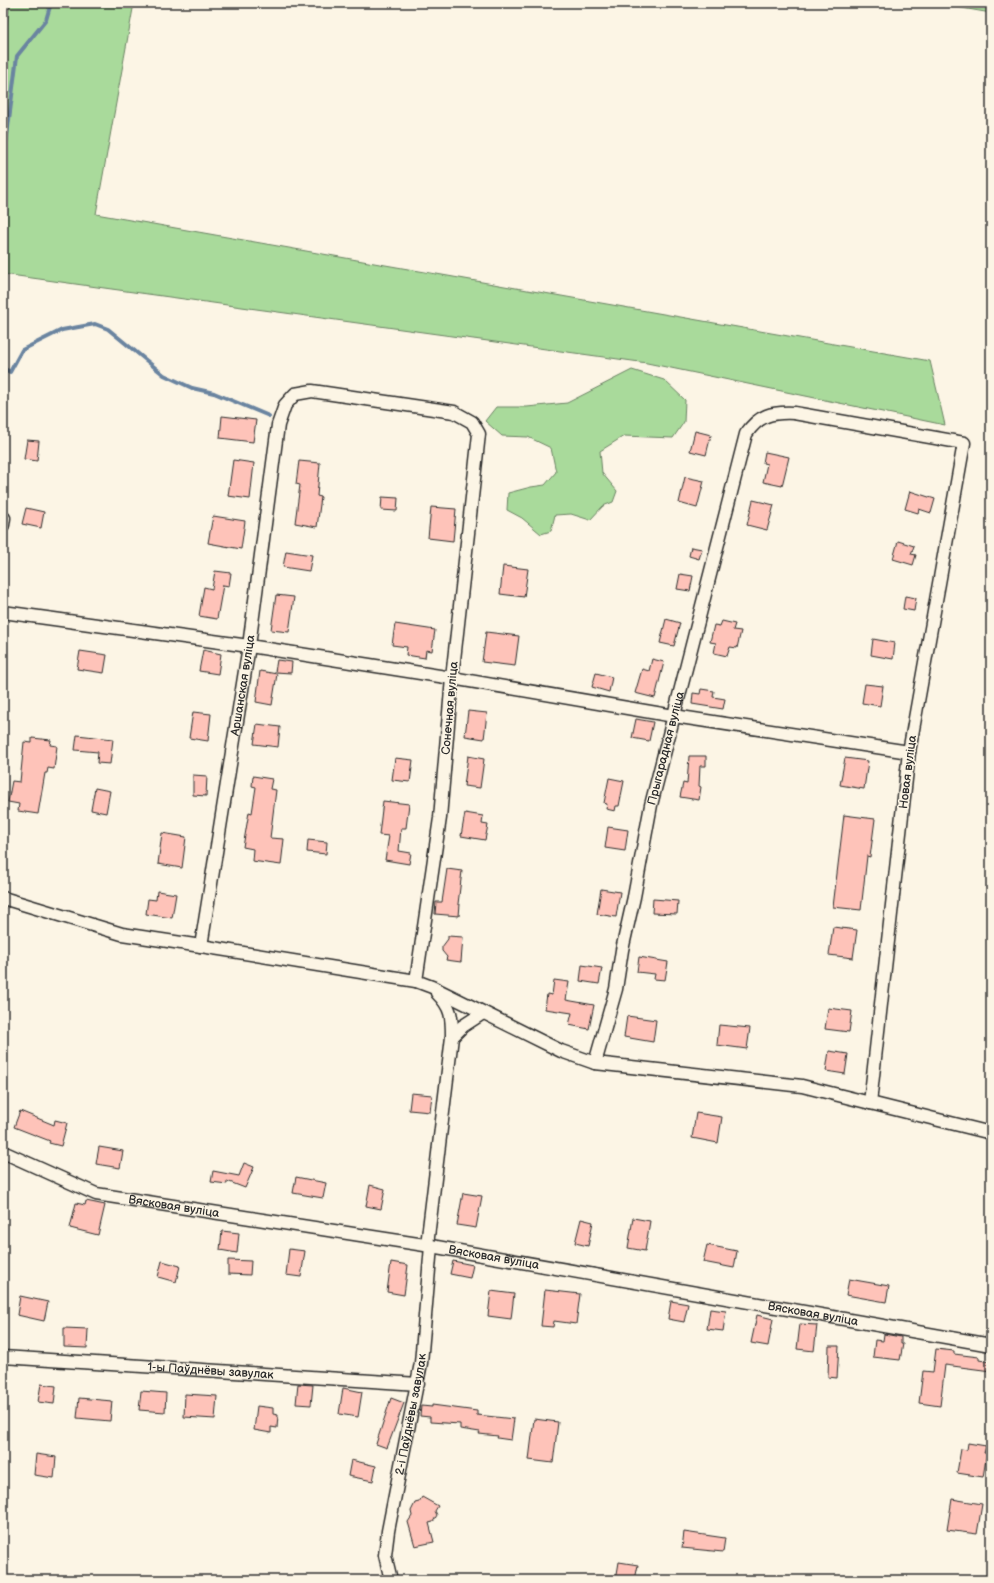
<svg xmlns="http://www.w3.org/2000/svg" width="994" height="1583" font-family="'Balsamiq Sans',sans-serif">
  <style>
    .green { fill: #a9da9b; stroke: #6a8263 }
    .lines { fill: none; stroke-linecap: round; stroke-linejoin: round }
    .stream { stroke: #6a84a0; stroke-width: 4 }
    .building { fill: #fec3b9; stroke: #2b2b2b }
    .street-casing { stroke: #2b2b2b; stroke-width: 15 }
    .street { stroke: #fcf5e5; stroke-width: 12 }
    .labels { text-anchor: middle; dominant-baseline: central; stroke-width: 3; stroke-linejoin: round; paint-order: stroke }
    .street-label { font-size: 12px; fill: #2b2b2b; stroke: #fcf5e5 }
  </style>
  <rect width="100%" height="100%" fill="#fcf5e5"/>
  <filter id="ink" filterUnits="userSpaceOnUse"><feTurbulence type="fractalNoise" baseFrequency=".025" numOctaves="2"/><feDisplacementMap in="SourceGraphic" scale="8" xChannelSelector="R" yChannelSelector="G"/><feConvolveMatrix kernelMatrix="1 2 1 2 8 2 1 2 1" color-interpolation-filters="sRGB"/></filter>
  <g filter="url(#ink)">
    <g class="green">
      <polygon points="10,3 134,3 96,214 930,361 945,425 647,363 3,274 3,48"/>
      <polygon points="933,3 991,3 991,13"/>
      <polygon points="632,370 664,380 685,400 684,422 673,438 624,436 600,451 602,473 617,491 613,502 603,506 590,520 571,514 555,515 551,531 541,534 522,518 507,510 508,493 531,487 545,485 556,472 551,448 528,437 502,436 485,421 496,407 527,407 567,403"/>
    </g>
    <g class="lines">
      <g class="stream">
        <polyline points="3,167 17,56 46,20 51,3"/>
        <polyline points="3,368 10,372 22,350 62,330 95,324 108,329 164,375 192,388 214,393 269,416"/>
      </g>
    </g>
    <g class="building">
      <polygon points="222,416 256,420 253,442 220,438"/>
      <polygon points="695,431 711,435 706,455 690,451"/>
      <polygon points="27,440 39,441 37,461 24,459"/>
      <polygon points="765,452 789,457 782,486 763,482 767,464 763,463"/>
      <polygon points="233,460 254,463 250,499 228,496"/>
      <polygon points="299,461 320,463 317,496 321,497 317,527 295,523 300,485 296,484"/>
      <polygon points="685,477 704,481 697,508 679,503"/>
      <polygon points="910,491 935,499 931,513 919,509 918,513 905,509"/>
      <polygon points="382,497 398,498 397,511 381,510"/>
      <polygon points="753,500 774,505 767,530 747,525"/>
      <polygon points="431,507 456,509 453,541 428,538"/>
      <polygon points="26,508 44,512 41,528 22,524"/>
      <polygon points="213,516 245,521 241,549 208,543"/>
      <polygon points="898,541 914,546 911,554 916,555 913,565 893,559"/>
      <polygon points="691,547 702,549 699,559 689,556"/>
      <polygon points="286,551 312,555 309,571 283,567"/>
      <polygon points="503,566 528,569 524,597 500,594"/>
      <polygon points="215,571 231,573 229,586 223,585 217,619 199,616 204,587 212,589"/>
      <polygon points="680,574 693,576 690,591 677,589"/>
      <polygon points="276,595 294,597 289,632 271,630"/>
      <polygon points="905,596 916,598 914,611 903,609"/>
      <polygon points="666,619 680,623 674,646 660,643"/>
      <polygon points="722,621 735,624 733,630 741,631 737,648 730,647 727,656 714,653 716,643 710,642 714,625 720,626"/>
      <polygon points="395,624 435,630 432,651 426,650 425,658 406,655 407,647 392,645"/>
      <polygon points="486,632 519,636 515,666 482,662"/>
      <polygon points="873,639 895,643 893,659 871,655"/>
      <polygon points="203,650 221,654 218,674 199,671"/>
      <polygon points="80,651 107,655 104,673 77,669"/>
      <polygon points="652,659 664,662 655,698 635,693 642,669 649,671"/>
      <polygon points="277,660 292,662 291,673 275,672"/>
      <polygon points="260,671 277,674 272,705 256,702"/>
      <polygon points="596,673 612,677 609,692 592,687"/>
      <polygon points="865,684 883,686 880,706 862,703"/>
      <polygon points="701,689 714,691 713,697 725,699 723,709 692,704 693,693 700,694"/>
      <polygon points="468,711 487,713 484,739 465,736"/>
      <polygon points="193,712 211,714 208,741 189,738"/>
      <polygon points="636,719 653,722 649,741 632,738"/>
      <polygon points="257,724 280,727 278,747 254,744"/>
      <polygon points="77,735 113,739 110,764 97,763 98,752 75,750"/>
      <polygon points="32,738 51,740 50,745 57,746 54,769 48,768 47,773 45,773 38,814 18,811 19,804 8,802 12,781 20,782 24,742 32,743"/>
      <polygon points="468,756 484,759 480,788 464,786"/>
      <polygon points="689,756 706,756 706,766 700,766 699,786 701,787 699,800 680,797 683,783 687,784"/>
      <polygon points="395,758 413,760 410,782 392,780"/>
      <polygon points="845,758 868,761 864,789 840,785"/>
      <polygon points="193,775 207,776 206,796 193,795"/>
      <polygon points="253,776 272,779 270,789 276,790 270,838 284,839 281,865 252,861 253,849 243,847 249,812 252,813 256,787 252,786"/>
      <polygon points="609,778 624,781 619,806 616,806 615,811 606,809 607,804 604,803"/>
      <polygon points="95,788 110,791 106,813 91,810"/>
      <polygon points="383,801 409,804 406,828 401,828 399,851 411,853 409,864 385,860 389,836 379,835"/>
      <polygon points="465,813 483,816 482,824 488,825 485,840 461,836"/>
      <polygon points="844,815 875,819 870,857 867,856 861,910 833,907"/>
      <polygon points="608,827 628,830 625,851 605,848"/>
      <polygon points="162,833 186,837 182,868 158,864"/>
      <polygon points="308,840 327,842 326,854 307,852"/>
      <polygon points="447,869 462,871 458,904 460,904 459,916 435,914 436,902 442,902"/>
      <polygon points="601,889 620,892 616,917 597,914"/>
      <polygon points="157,891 176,894 172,918 146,914 148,899 156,900"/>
      <polygon points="653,899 678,901 677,914 652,913"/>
      <polygon points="833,927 857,930 853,958 829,955"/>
      <polygon points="448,936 463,937 461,962 446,960 447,957 442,951 442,947 448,939"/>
      <polygon points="639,957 668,962 665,980 654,979 655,974 637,972"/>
      <polygon points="582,965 602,968 599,984 580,981"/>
      <polygon points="554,980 569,982 566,1000 594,1005 589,1029 569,1025 572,1013 545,1009 547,994 552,995"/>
      <polygon points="828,1008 852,1011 849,1032 825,1029"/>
      <polygon points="627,1016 656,1020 653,1042 624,1037"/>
      <polygon points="719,1025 750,1028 747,1049 717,1045"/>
      <polygon points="829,1051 848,1054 845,1074 826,1071"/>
      <polygon points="411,1093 432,1095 430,1112 409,1110"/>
      <polygon points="20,1111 54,1125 55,1120 67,1123 61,1146 49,1143 50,1141 14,1127"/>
      <polygon points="696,1113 722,1117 718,1143 692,1138"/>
      <polygon points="99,1147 123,1151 120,1168 96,1164"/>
      <polygon points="244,1163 254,1167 245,1188 227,1181 227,1184 211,1182 213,1171 239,1176"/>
      <polygon points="296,1177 326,1183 323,1198 293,1193"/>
      <polygon points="370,1185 385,1189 381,1209 366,1206"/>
      <polygon points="463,1193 482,1196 476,1228 457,1225"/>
      <polygon points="86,1201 105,1205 98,1235 70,1228 76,1203 85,1205"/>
      <polygon points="633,1218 650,1221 645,1251 628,1248"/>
      <polygon points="581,1219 593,1222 588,1246 575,1243"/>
      <polygon points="222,1231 239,1233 237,1253 220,1250"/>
      <polygon points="707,1245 737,1251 734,1268 703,1262"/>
      <polygon points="289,1249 305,1251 301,1277 286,1275"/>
      <polygon points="228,1260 251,1261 250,1275 228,1274"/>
      <polygon points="162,1261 180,1266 176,1282 158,1277"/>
      <polygon points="453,1261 473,1265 470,1278 450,1274"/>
      <polygon points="391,1262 408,1265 404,1295 387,1292"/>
      <polygon points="849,1279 889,1286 886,1302 846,1295"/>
      <polygon points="545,1290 580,1294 576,1324 554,1321 553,1327 541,1326"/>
      <polygon points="491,1291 514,1294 511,1319 488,1316"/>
      <polygon points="20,1296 48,1302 44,1321 17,1315"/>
      <polygon points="671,1301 688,1304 684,1322 668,1319"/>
      <polygon points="710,1309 726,1311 723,1331 707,1329"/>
      <polygon points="757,1315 773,1319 768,1346 751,1343"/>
      <polygon points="800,1324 817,1325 814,1351 797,1349"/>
      <polygon points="64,1328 88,1329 87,1348 64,1347"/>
      <polygon points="884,1334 901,1337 901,1344 903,1344 900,1360 873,1357 875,1340 883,1341"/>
      <polygon points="829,1346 839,1346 837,1378 828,1377"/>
      <polygon points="936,1349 954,1351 954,1354 979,1357 979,1360 991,1362 991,1371 945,1365 940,1406 919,1403 923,1371 933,1372"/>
      <polygon points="41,1384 56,1386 54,1404 38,1402"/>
      <polygon points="298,1384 313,1385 311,1405 296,1404"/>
      <polygon points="343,1388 362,1392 358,1417 339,1414"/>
      <polygon points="141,1391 166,1393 165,1412 139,1410"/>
      <polygon points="185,1394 217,1396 215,1419 184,1417"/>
      <polygon points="79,1398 112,1401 110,1421 77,1418"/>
      <polygon points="391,1398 404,1403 387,1448 376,1444"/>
      <polygon points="432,1405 477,1411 477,1415 514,1419 511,1440 497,1438 498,1436 479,1434 480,1432 460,1429 460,1424 430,1422 430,1417 420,1416 421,1406 432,1407"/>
      <polygon points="257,1406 273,1408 273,1414 278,1415 277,1428 271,1427 271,1433 254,1430"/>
      <polygon points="534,1419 558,1422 553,1463 529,1460"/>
      <polygon points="968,1443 986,1446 984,1453 987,1453 983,1477 957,1473 961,1449 967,1450"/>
      <polygon points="36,1454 56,1457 54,1478 34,1475"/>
      <polygon points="351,1460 376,1466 373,1481 348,1476"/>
      <polygon points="422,1497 438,1506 435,1511 437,1515 433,1522 429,1523 434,1542 415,1546 408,1522 412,1516 411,1511 415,1503 419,1502"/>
      <polygon points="952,1499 982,1504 977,1534 947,1530"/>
      <polygon points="684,1532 725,1538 723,1552 682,1548"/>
      <polygon points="619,1562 638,1565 635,1580 616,1580"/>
    </g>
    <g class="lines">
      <defs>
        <g id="street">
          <polyline points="3,525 4,518"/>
          <polyline points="3,612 249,646 452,678 674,716 909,752"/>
          <polyline points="3,898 122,934 201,946 416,981 432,987 561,1051 595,1063 802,1086 991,1133"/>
          <path id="s1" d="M201 946 249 646 278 425 285 405 295 394 312 391 454 412 472 422 479 434 452 678 440 818 416 981"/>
          <polyline points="452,1037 463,1026 483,1013"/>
          <path id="s2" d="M595 1063 616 989 622 950 634 897 651 805 746 434C759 415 771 412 794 413L964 443 909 752 870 1103"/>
          <path id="s3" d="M3 1152 96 1194 431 1246 991 1345"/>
          <path d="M427 1245 452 1037C452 1017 452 1008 437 993"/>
          <path id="s4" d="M3 1357 418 1384"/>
          <path id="s5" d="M391 1580 385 1555 388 1531 421 1363 431 1246"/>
        </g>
      </defs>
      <use href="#street" class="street-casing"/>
      <use href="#street" class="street"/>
    </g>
  </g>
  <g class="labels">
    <g class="street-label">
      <text stroke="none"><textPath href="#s1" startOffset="264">Аршанская вуліца</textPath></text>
      <text transform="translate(450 708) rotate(-85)">Сонечная вуліца</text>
      <text stroke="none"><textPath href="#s2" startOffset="323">Прыгарадная вуліца</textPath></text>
      <text transform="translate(908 772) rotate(-83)">Новая вуліца</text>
      <text stroke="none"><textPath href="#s3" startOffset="181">Вясковая вуліца</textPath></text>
      <text stroke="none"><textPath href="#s3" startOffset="505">Вясковая вуліца</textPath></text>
      <text stroke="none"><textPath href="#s3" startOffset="829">Вясковая вуліца</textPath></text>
      <text stroke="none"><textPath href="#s4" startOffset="208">1-ы Паўднёвы завулак</textPath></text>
      <text stroke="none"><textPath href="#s5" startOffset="169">2-і Паўднёвы завулак</textPath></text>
    </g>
  </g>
  <rect width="994" height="1583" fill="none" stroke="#fcf5e5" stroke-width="16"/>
  <rect x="8" y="8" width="978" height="1567" fill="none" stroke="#2b2b2b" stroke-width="1.5" filter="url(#ink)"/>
</svg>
